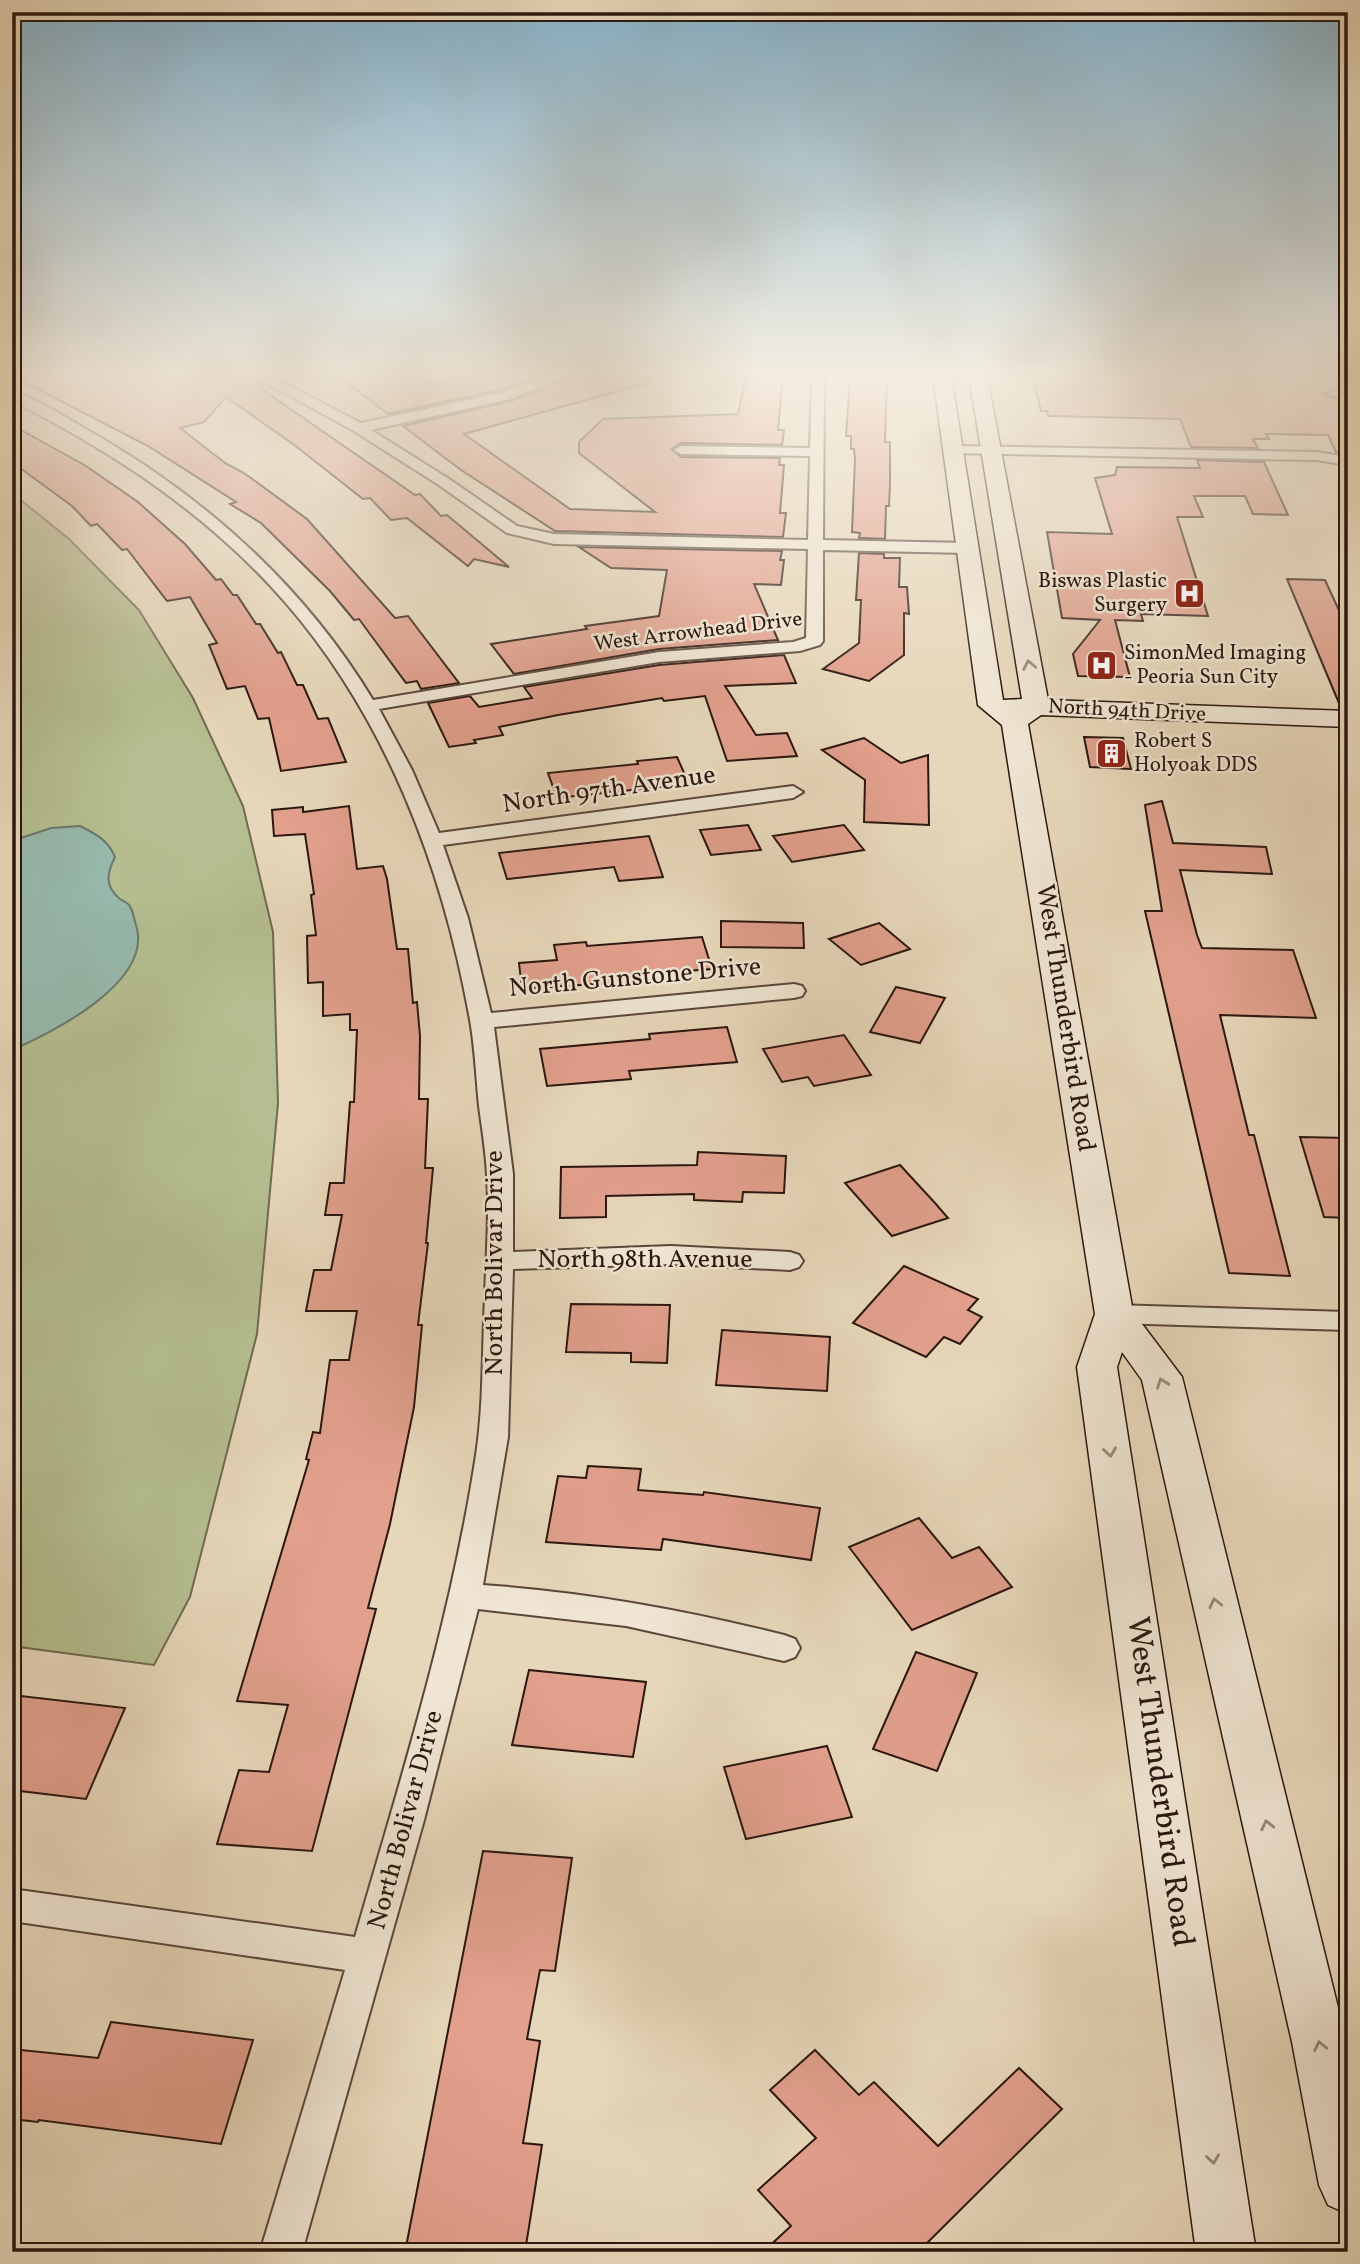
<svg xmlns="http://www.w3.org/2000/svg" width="1360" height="2264" font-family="Vollkorn,serif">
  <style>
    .green { fill: #b5be90; stroke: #706a50; stroke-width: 2 }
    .water { fill: #97baad; stroke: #6c796e; stroke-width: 2 }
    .building { fill: #e2a08d; stroke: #2b1710; stroke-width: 2 }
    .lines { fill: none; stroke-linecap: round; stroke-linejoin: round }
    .street-casing { stroke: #5a473a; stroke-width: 4 }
    .secondary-casing { stroke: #2b1710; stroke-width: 3 }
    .street { fill: #efe5d2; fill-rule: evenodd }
    .secondary { fill: #efe5d2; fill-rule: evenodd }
    .oneway { stroke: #97887b }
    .labels { text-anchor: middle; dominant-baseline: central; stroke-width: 5; stroke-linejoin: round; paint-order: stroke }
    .far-poi-label { font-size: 21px; fill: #2b1710; stroke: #efe5d2; text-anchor: start }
    .far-street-label { font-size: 21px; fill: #2b1710; stroke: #efe5d2 }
    .street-label { font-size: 26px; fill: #2b1710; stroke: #efe5d2 }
    .near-street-label { font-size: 32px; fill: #2b1710; stroke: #efe5d2 }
  </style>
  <rect width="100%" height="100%" fill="#e7d7ba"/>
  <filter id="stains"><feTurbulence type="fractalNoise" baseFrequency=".00286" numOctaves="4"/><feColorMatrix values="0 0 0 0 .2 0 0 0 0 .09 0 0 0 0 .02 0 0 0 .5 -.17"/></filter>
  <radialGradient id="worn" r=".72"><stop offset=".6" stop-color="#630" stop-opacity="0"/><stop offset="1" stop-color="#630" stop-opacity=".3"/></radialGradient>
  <polygon class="green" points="12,493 69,539 139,610 193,698 243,806 273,932 278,1103 257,1334 190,1597 154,1665 12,1646"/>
  <path class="water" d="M80 826C96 834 108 840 115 857 107 873 104 886 120 899 123 901 127 902 129 905 133 909 134 920 136 925 154 982 53 1032 12 1050V841L51 828Z"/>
  <g class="building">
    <polygon points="12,376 252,376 263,384 260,388 415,495 420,494 441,516 447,515 509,567 474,559 468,566 407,518 391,520 370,498 363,499 293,444 226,397 204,422 180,428 225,463 244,473 307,519 395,618 408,616 459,683 421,689 417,681 406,683 359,619 354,620 330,591 261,523 230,504 236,502 148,446"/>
    <polygon points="338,376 430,376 431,386 463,376 543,376 500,390 388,414"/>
    <polygon points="572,376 647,376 648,383 464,434 570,509 655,512 579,453 579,442 603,419 738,414 746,376 783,376 778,430 784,430 782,445 681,443 672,449 681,457 780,458 779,465 784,465 780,513 786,513 783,537 555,531 461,470 403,426 511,401"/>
    <polygon points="861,376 887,376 885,442 890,442 890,484 889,506 886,506 885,539 859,538 860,533 852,532 855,459 854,449 851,449 851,436 846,436 850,379 861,380"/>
    <polygon points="1032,376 1348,376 1348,385 1323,394 1348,401 1348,454 1336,452 1328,435 1266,434 1269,439 1253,439 1258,448 1191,447 1180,419 1048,416 1047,411 1041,411"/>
    <polygon points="12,425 86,466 138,502 185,544 216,580 221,579 233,595 237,595 256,624 260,624 278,653 281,652 297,685 303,685 318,719 328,718 346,762 281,771 269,718 258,719 245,686 227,689 209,645 217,643 190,597 167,601 127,549 122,550 97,524 91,526 72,506 12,462"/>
    <polygon points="1197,460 1264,462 1288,515 1253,514 1245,496 1194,496 1203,517 1177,517 1208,616 1141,614 1143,621 1115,620 1130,677 1078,676 1073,654 1100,620 1062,618 1047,532 1112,534 1095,478 1115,475 1117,467 1200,468"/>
    <polygon points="579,547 782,551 780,560 784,560 781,585 754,584 778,640 659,649 514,674 491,644 587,629 585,626 659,616 667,570 611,568"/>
    <polygon points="859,553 884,554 884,558 900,558 899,587 907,587 909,614 904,613 904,655 869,681 823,669 859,643 861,600 856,600"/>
    <polygon points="1287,579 1325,580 1348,630 1348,708 1341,708"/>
    <polygon points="784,655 796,683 725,686 756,735 787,733 797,756 727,761 705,696 664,701 662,698 558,715 499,727 503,735 474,740 476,743 449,747 428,703 470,696 479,707 532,698 524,687 659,665"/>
    <polygon points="1084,737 1123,738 1131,769 1090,767"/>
    <polygon points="864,738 901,763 928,755 929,825 864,822 865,780 822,750"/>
    <polygon points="677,757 689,784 557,798 548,773 638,764 637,761"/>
    <polygon points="1162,801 1173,843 1266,847 1272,874 1180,870 1197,935 1202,948 1293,950 1316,1018 1220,1015 1249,1135 1254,1135 1290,1276 1229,1273 1145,911 1162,911 1145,805"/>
    <polygon points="349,806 357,869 383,866 387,879 397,949 408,949 413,1003 417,1002 420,1036 419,1099 428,1099 425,1168 433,1168 426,1243 428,1243 418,1325 422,1325 414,1407 390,1524 368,1608 376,1609 312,1851 217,1844 239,1770 269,1772 288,1705 237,1701 309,1460 306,1459 313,1432 320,1433 330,1360 349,1360 357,1311 306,1311 314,1270 331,1270 342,1215 325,1215 330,1183 344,1183 350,1102 354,1102 357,1030 350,1030 350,1014 323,1016 323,982 308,983 307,936 316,935 311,895 314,894 305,834 274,836 272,810 303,807 303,812"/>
    <polygon points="748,825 761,850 711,855 700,830"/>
    <polygon points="844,825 864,850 792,862 773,836"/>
    <polygon points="649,836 663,877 619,881 614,867 507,879 499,853"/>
    <polygon points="721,921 803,923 804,948 721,947"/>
    <polygon points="879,923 910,949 861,965 829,939"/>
    <polygon points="702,937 712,969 608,977 609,983 522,989 519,963 557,960 554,945 586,942 587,946"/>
    <polygon points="896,987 945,998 920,1043 870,1032"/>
    <polygon points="727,1027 737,1062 629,1071 631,1079 547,1086 540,1049 650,1039 649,1034"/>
    <polygon points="844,1035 871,1075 814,1086 808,1077 782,1082 763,1049"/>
    <polygon points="1300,1137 1348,1138 1348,1218 1324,1217"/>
    <polygon points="698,1152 786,1156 784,1193 743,1192 742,1202 694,1200 694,1194 606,1196 606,1217 560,1218 561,1167 697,1165"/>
    <polygon points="900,1165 935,1203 948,1218 892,1236 845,1183"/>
    <polygon points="904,1266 978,1299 968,1310 982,1317 960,1344 944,1337 926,1357 853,1323"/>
    <polygon points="571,1304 670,1305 667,1363 631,1362 631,1353 566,1352"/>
    <polygon points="722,1330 830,1337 827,1391 716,1385"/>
    <polygon points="588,1466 641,1469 638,1490 703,1495 704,1492 820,1508 811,1560 663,1539 661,1550 546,1542 558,1476 586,1478"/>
    <polygon points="919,1518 952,1558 979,1547 1012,1587 912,1630 849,1547"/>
    <polygon points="916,1652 977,1673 937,1771 873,1749"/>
    <polygon points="529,1670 646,1682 633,1757 512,1745"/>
    <polygon points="12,1695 125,1708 86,1799 12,1790"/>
    <polygon points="827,1746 852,1817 746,1839 724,1767"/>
    <polygon points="483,1851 572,1858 555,1971 540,1970 527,2039 540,2041 523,2143 542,2145 525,2252 405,2252"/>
    <polygon points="111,2022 253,2040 221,2144 39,2120 38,2122 12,2119 12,2049 98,2058"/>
    <polygon points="815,2050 859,2095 874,2082 938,2146 1019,2068 1062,2109 918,2252 763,2252 791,2226 758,2190 816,2138 770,2090"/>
  </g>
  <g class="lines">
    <defs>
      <g id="street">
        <path d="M254 376H270L361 423 501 393 551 376H569L510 399 371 430 449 479 517 526 554 534 808 540 810 456 681 454 674 450 681 446 810 448 812 376H824L823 540 967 543 975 548 967 553 823 550V641L820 645 800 651 659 662 379 709 412 770 439 833 793 786 803 792 793 798 443 845 468 918 491 1013 794 984 802 986 805 991 802 996 794 998 494 1027 513 1174V1252L671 1246 790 1252 799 1255 803 1261 799 1267 790 1270 671 1264 513 1269 508 1437 483 1585C585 1592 685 1610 784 1635L795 1639 800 1648 795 1657 784 1661 626 1626 478 1609 424 1820 302 2252H260L345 1970 12 1921V1889L355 1937C401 1778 451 1619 476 1455 484 1403 482 1350 485 1298 486 1257 490 1216 487 1176 486 1152 482 1129 479 1106 476 1077 475 1048 470 1020 443 868 386 718 285 602 209 515 114 452 12 401V392C37 399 62 415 84 428 201 494 303 584 373 700L659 652 793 642 806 638 808 549 554 544 507 533 439 485 354 431Z"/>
        <polygon points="952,446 1316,452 1348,457 1348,465 1316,460 947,453 947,447"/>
        <polygon points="1114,1305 1348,1312 1348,1330 1114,1323 1104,1320 1100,1314 1104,1308"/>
      </g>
      <polygon id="secondary" points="933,376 951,376 1003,700 1022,699 969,376 987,376 1048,700 1348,711 1348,727 1041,715 1028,724 1133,1312 1182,1377 1348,2048 1348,2214 1328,2205 1319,2185 1292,2042 1142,1380 1122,1352 1117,1367 1256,2252 1196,2252 1077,1367 1095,1314 1002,725 978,705"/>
    </defs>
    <use href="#street" class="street-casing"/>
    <use href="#secondary" class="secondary-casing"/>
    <use href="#street" class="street"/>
    <use href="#secondary" class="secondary"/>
  </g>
  <defs><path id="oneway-chevron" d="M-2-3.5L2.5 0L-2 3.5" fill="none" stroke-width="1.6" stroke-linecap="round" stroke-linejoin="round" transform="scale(1.75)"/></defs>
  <g class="oneway">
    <use href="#oneway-chevron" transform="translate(1029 665) rotate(-101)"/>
    <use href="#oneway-chevron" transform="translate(1162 1383) rotate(-110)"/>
    <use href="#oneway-chevron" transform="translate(1110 1452) rotate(82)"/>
    <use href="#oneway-chevron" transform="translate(1215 1603) rotate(-103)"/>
    <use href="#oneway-chevron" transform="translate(1267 1825) rotate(-103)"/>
    <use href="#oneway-chevron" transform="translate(1320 2046) rotate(-102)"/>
    <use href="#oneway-chevron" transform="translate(1213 2159) rotate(82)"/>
  </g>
  <linearGradient id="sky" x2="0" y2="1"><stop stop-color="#87b6d0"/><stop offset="0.54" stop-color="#f4ede0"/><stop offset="1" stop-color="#f4ede0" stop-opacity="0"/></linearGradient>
  <rect width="1360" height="693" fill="url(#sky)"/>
  <defs>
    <symbol id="hospital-square" viewBox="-11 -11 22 22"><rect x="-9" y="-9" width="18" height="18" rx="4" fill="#8f2418" stroke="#efe5d2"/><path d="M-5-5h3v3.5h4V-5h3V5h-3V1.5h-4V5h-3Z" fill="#fff"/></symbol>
    <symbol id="building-square" viewBox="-11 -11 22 22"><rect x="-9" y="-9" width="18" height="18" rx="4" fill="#8f2418" stroke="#efe5d2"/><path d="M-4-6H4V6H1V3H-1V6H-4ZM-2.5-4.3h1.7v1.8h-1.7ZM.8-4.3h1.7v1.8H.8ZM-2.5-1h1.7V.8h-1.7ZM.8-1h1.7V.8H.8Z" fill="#fff"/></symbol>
  </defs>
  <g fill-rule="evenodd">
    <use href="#hospital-square" x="1172" y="576" width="35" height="35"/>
    <use href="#hospital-square" x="1084" y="648" width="35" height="35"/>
    <use href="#building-square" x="1094" y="736" width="35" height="35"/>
  </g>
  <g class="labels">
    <g class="far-poi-label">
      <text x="1167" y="581" text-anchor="end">Biswas Plastic<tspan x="1167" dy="24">Surgery</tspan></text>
      <text x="1124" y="653">SimonMed Imaging<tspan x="1124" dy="24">- Peoria Sun City</tspan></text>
      <text x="1134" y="741">Robert S<tspan x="1134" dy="24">Holyoak DDS</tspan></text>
    </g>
    <g class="far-street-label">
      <text transform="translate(698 632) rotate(-7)">West Arrowhead Drive</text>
      <text transform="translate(1127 711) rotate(3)">North 94th Drive</text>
    </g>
    <g class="street-label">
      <text transform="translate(609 790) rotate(-8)">North 97th Avenue</text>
      <text transform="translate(635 978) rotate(-5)">North Gunstone Drive</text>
      <text transform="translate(1065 1018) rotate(81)">West Thunderbird Road</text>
      <text x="645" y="1260">North 98th Avenue</text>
      <text transform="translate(495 1263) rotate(-90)">North Bolivar Drive</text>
      <text transform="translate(406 1820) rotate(-75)">North Bolivar Drive</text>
    </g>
    <g class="near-street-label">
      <text transform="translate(1159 1782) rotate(82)">West Thunderbird Road</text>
    </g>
  </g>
  <rect width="1360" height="2264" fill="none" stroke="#e7d7ba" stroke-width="42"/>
  <rect x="14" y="14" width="1332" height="2236" fill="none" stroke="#2b1710" stroke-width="3.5"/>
  <rect x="21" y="21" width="1318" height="2222" fill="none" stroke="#2b1710" stroke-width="2"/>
  <rect width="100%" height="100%" filter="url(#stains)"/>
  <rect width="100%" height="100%" fill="url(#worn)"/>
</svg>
